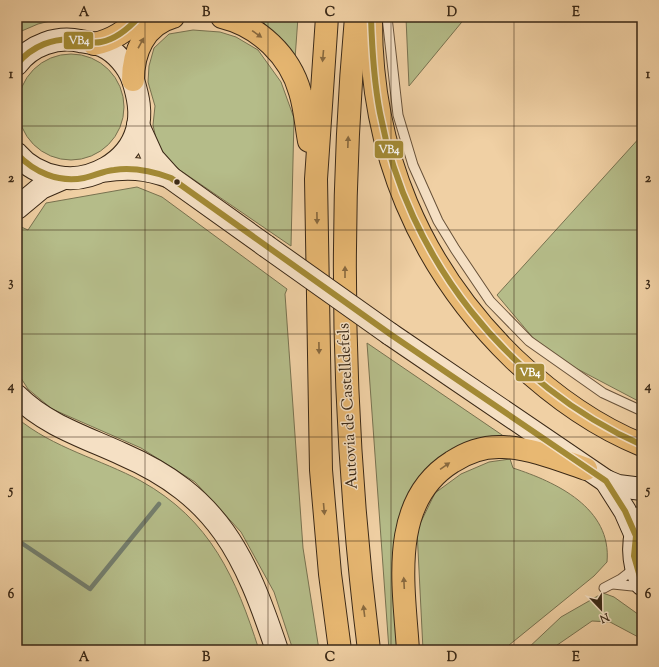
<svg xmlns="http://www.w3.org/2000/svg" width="659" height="667" font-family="'Sorts Mill Goudy',serif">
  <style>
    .green { fill: #b5bc89; stroke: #787250 }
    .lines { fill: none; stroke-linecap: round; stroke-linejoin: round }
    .stream { stroke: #747e6d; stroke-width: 4.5 }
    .lane-casing { stroke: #68523a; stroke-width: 11 }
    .secondary-casing { stroke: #3a2816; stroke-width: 24 }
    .highway-casing { stroke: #3a2816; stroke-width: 24 }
    .lane { stroke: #f5e0c4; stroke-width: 9 }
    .secondary { stroke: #f5e0c4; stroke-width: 22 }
    .highway { stroke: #e8b872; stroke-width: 22 }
    .secondary-bridge-casing { stroke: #3a2816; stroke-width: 24; stroke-linecap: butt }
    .secondary-bridge { stroke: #f5e0c4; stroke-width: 22 }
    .bus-1-casing { stroke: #f5e0c4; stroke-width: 9 }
    .bus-1 { stroke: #a38a35; stroke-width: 6 }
    .oneway { fill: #88693f }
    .grid { fill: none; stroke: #3a2816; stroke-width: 1; stroke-opacity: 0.55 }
    .bus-dot { fill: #3a2816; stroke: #f5e0c4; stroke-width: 1.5 }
    .labels { text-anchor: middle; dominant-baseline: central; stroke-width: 3; stroke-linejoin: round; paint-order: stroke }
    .street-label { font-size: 16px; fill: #3a2816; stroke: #f5e0c4 }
    .line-badge { stroke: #f5e0c4; stroke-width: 1.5 }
    .badge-label { font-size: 11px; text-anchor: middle; font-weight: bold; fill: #fff }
    .neatline { fill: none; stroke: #3a2816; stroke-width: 1.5 }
    .grid-label { font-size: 13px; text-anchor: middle; font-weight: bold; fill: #3a2816 }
  </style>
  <rect width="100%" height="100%" fill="#f0d0a4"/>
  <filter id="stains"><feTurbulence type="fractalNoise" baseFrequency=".005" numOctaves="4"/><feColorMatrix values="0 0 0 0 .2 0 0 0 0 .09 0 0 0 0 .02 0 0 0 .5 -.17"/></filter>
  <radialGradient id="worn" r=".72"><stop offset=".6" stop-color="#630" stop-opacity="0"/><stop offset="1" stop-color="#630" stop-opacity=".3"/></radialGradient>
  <g class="green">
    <polygon points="17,17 66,17 38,24 17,33"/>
    <polygon points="251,17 298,17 295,59 264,23"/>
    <polygon points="407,17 466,17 409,86 406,18"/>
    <polygon points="193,30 220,32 236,37 258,50 281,82 294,118 291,246 171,164 157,143 153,125 155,106 148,82 149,66 154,48 169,34"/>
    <circle cx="71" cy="107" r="53"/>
    <polygon points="642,135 642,403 568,364 534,339 497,295"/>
    <polygon points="137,187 162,197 287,289 285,294 303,548 319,650 293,650 274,592 241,532 195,482 141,448 52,409 28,389 17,372 17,230 19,226 28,230 46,203"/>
    <polygon points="367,343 505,437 426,470 412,487 402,508 398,536 399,650 389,650"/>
    <path d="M17 418C53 448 100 459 141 481 211 520 236 578 259 650H17Z"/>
    <path d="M510 459 513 468C556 482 612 508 607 562L594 576 503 650H423L417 530 435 493 461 474 489 462Z"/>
    <polygon points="603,593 614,597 642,617 642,639 610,622 592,621 550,650 526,650 561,617"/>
  </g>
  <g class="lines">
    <polyline class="stream" points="17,540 90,589 159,504"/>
    <defs>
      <g id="lane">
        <polyline points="387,17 398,115 413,165 438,221 455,249 490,301 529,341 603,393 642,411"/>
        <polyline points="613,584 642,587"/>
        <polyline points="604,588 621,579 635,568"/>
      </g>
      <g id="secondary">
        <path d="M17 64C31 45 57 36 80 41 87 42 96 43 103 46 116 52 128 66 133 80 138 96 142 113 137 130 128 163 90 183 58 177 42 174 28 167 17 154"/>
        <polyline points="138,125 153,158 171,178 266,246"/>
        <path d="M102 171C128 167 145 168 170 177"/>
        <polyline points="17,208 41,188 64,178"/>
        <polyline points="390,334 606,481 618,486 642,489"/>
        <path d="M17 396C46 425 85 437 122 454 219 496 245 555 277 650"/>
        <polyline points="606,481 625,511 636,536"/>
        <path d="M642 517C631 537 632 563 642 584"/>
      </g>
      <g id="highway">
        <path d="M222 17C259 26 290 56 300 92 305 108 306 125 309 141"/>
        <polyline points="327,17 316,179 321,470 330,574 340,650"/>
        <path d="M356 17C337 228 343 440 369 650"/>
        <path d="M371 17C370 150 419 267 514 359 551 394 595 426 642 445"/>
        <path d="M94 44C113 40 127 31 139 17"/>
        <path d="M133 80C133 53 144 25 173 17"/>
        <path d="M408 650C404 587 388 502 452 462 467 452 485 446 503 447 531 448 560 460 586 469"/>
      </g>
    </defs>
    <use href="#lane" class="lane-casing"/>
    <use href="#secondary" class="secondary-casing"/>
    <use href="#highway" class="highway-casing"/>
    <use href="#lane" class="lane"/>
    <use href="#secondary" class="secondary"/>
    <use href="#highway" class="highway"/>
    <defs>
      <polyline id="secondary-bridge" points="266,246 390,334"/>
    </defs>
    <use href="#secondary-bridge" class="secondary-bridge-casing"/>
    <use href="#secondary-bridge" class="secondary-bridge"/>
    <defs>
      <g id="bus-1">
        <path d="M371 17C372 49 374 82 380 113 407 257 508 386 642 445"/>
        <path d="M17 64C32 46 54 37 77 40 86 41 92 44 101 42 117 39 129 28 139 17"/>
        <path d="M17 154C34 172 58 183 84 178 94 176 103 171 114 170 134 167 152 171 171 178L390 334 606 481 625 511 636 536 634 556 642 584"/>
      </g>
    </defs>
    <use href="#bus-1" class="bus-1-casing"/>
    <use href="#bus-1" class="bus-1"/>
  </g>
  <defs><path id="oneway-solid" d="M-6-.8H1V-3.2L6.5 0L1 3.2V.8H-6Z"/></defs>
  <g class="oneway">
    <use href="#oneway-solid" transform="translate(257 34) rotate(35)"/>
    <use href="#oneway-solid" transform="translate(141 43) rotate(-61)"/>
    <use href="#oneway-solid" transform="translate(323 56) rotate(95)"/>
    <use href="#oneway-solid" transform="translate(348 142) rotate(-88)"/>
    <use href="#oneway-solid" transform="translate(317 218) rotate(89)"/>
    <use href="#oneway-solid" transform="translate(345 272) rotate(-90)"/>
    <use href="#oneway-solid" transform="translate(319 348) rotate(89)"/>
    <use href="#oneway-solid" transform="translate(445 466) rotate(-35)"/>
    <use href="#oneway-solid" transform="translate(324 509) rotate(85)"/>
    <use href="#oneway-solid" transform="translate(404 583) rotate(-93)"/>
    <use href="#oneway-solid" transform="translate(364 611) rotate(-97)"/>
  </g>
  <path class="grid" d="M145 17V650M268 17V650M391 17V650M514 17V650M17 126H642M17 230H642M17 334H642M17 437H642M17 541H642"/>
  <circle class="bus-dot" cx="177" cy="182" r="3.5"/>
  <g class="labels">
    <g class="street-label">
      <text transform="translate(349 406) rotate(-93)">Autovia de Castelldefels</text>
    </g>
  </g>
  <g class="line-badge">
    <rect x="63" y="31" width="31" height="19" rx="4" fill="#a38a35"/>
    <rect x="374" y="140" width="30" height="19" rx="4" fill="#a38a35"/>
    <rect x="515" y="363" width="30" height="19" rx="4" fill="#a38a35"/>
  </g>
  <g class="badge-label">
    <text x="79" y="44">VB4</text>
    <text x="389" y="153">VB4</text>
    <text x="530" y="376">VB4</text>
  </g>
  <rect width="659" height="667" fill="none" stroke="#f0d0a4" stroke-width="44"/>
  <g transform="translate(601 609) rotate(158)" stroke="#f5e0c4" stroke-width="3" paint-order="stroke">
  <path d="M0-3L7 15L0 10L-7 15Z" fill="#3a2816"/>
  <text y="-6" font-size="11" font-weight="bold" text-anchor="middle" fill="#3a2816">N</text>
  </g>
  <rect x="22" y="22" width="615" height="623" class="neatline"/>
  <g class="grid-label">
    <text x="84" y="16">A</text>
    <text x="206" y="16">B</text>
    <text x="330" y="16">C</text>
    <text x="452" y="16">D</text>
    <text x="576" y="16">E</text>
    <text x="11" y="78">1</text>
    <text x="648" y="78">1</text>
    <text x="11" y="182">2</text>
    <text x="648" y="182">2</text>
    <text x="11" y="286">3</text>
    <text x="648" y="286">3</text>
    <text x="11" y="390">4</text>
    <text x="648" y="390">4</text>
    <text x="11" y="494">5</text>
    <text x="648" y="494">5</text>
    <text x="11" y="598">6</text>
    <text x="648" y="598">6</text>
    <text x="84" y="661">A</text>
    <text x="206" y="661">B</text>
    <text x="330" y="661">C</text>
    <text x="452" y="661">D</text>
    <text x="576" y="661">E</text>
  </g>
  <rect width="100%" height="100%" filter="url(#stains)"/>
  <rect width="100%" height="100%" fill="url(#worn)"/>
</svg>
